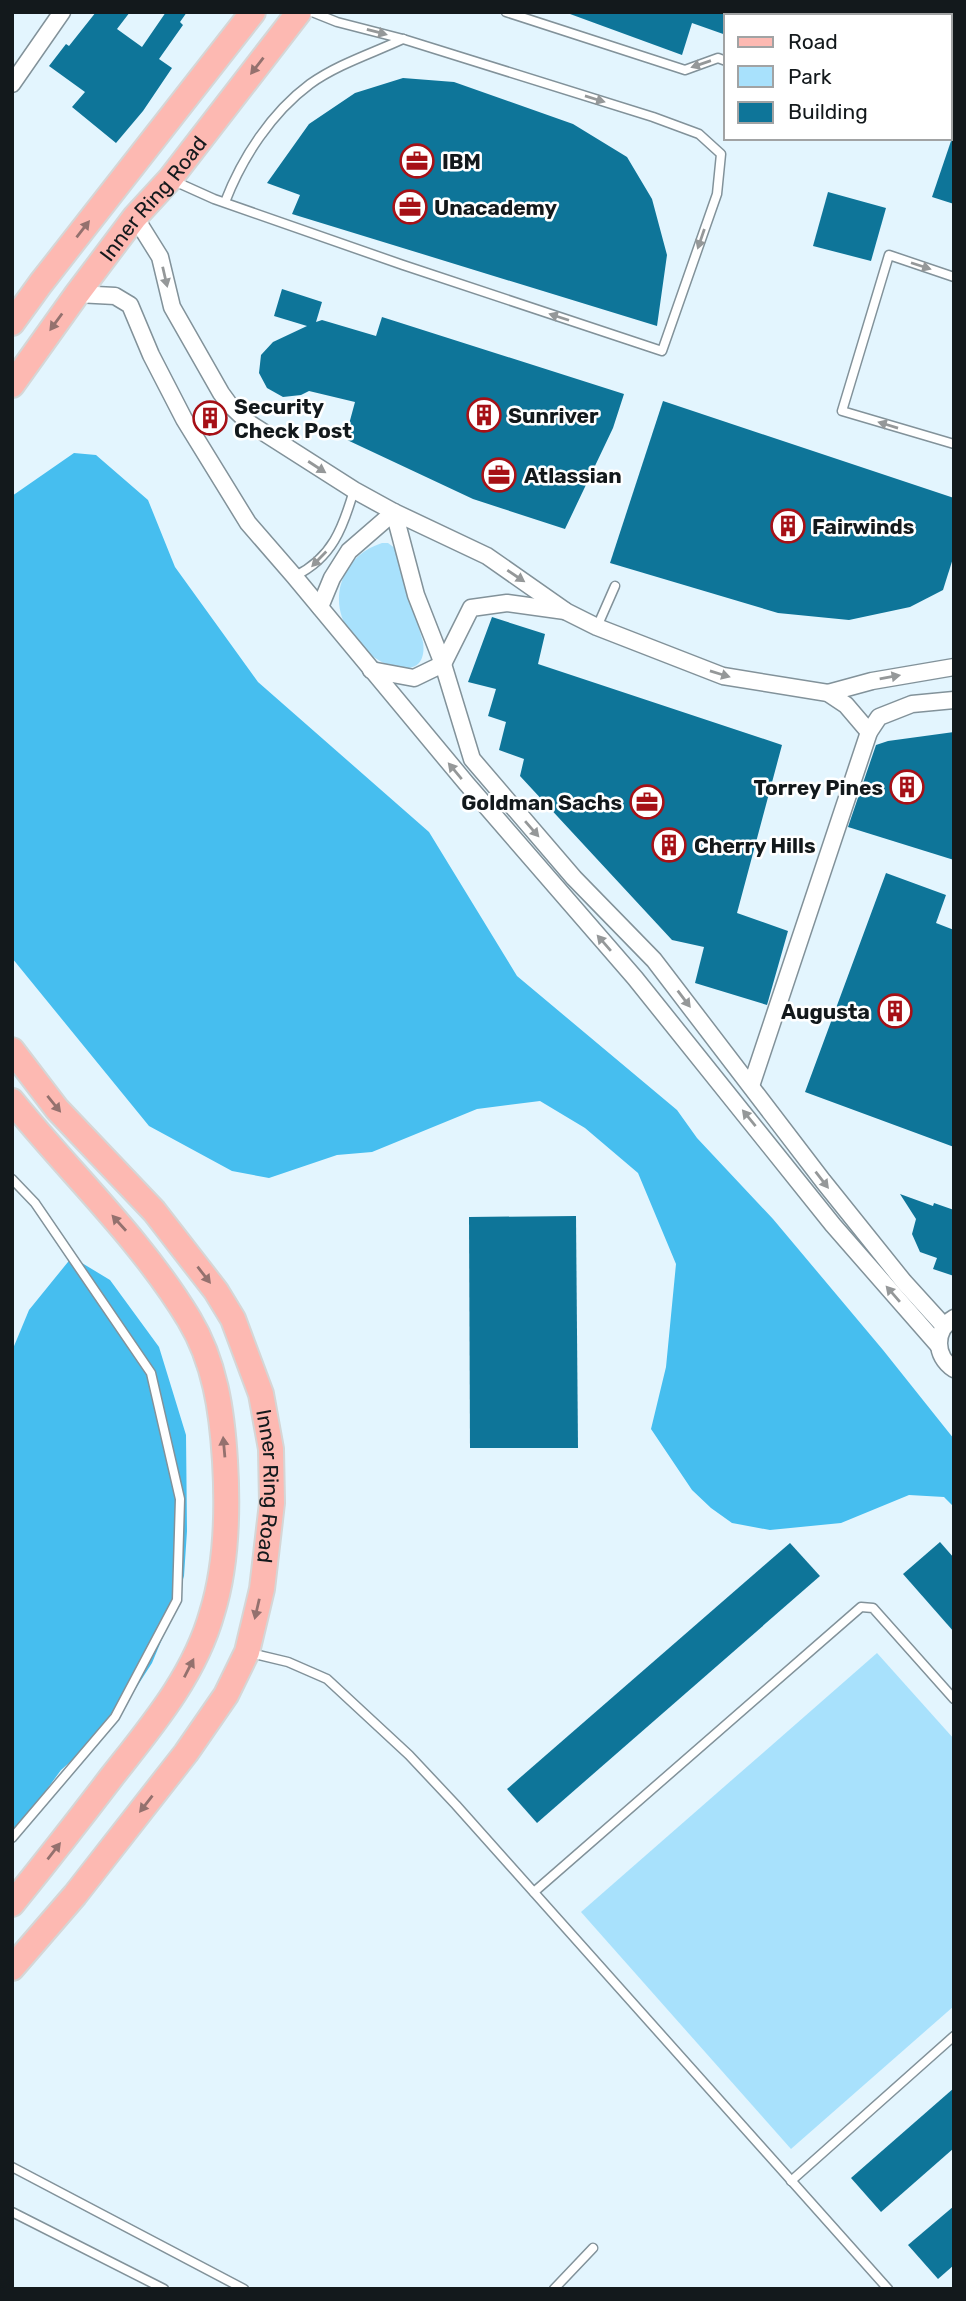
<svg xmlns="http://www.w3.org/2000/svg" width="966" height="2301" font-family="Rubik,sans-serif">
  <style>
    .green { fill: #a8e1fc }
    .forest { fill: #46beef }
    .building { fill: #0e7599 }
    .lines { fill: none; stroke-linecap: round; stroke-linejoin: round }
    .service-casing { stroke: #82929a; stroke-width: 11 }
    .minor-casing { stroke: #82929a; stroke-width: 19 }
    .primary-casing { stroke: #d5d6d6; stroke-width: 28 }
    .service { stroke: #fff; stroke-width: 8 }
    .minor { stroke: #fff; stroke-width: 16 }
    .primary { stroke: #fdb9b2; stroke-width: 24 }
    .oneway { fill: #959899 }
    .oneway2 { fill: #94716e }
    .labels { text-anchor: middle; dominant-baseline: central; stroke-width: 5; stroke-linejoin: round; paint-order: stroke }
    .poi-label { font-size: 21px; font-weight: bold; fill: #13191c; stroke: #fff; text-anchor: start }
    .street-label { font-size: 21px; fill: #13191c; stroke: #fff }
  </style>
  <rect width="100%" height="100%" fill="#e3f5fe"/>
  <g class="green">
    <path d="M382 543H388L396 549 423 642C432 704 316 646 343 578 351 559 364 549 382 543Z"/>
    <polygon points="877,1653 954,1739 954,2006 791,2149 581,1912"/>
  </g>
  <g class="forest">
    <polygon points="74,453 96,455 148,500 175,567 258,682 429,832 517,976 677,1110 697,1138 773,1219 883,1350 954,1439 954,1507 944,1497 909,1495 841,1523 770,1530 732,1523 711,1508 692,1490 651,1429 666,1367 676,1264 638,1173 585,1128 540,1101 477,1109 372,1152 337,1155 269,1178 232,1171 149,1126 12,958 12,496"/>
    <polygon points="72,1257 110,1280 159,1347 186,1435 187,1531 184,1576 172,1615 152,1663 113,1724 61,1770 12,1837 12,1351 29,1310"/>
  </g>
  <g class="building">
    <polygon points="96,12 130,12 117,29 142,47 166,12 187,12 180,22 183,25 159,59 172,68 143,111 116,143 72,107 85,92 49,66 66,44 69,46"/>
    <polygon points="570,12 726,12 726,35 692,23 682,55 570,14"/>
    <polygon points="403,78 454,82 573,124 627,157 652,199 667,255 657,326 292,214 300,195 267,183 309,124 355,93"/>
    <polygon points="951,141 954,142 954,204 932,197"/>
    <polygon points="828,192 886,208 871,261 813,246"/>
    <polygon points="282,289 322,302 316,322 322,320 376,336 382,317 624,394 613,428 565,529 473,499 345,439 355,402 309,391 301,395 283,397 267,388 259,373 261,355 273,342 307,326 274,316"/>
    <polygon points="663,401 954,498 954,555 943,590 910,607 849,620 778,613 610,563"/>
    <polygon points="211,403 225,425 209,436 195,411"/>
    <polygon points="492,617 545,634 538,664 782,745 737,913 788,931 767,1005 695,983 704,947 672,940 520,776 524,759 499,750 506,722 488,716 496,689 468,682"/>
    <polygon points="954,732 954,860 848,827 876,745 888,741"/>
    <polygon points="886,873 946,895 936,923 954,930 954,1147 805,1092"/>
    <polygon points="900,1194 933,1206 934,1203 954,1210 954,1276 933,1269 937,1258 920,1252 912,1234 916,1219"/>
    <polygon points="576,1216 578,1448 470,1448 469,1217"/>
    <polygon points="940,1542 954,1558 954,1632 903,1574"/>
    <polygon points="790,1543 820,1576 537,1823 507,1789"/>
    <polygon points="954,2088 954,2148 881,2212 851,2178"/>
    <polygon points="954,2206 954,2265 938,2279 908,2245"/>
  </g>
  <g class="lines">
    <defs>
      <g id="service">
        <polyline points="506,12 685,70 718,58 726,61"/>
        <polyline points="850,16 851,12"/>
        <polyline points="174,181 214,199 403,265 662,351 717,194 721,154 699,134 653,117 403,39 337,22 312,12"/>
        <path d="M225 202C242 158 271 113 310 84 338 64 373 53 403 39"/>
        <polyline points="954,277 889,255 842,411 954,444"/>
        <path d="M295 576C332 558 343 528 354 490"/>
        <polyline points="597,627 615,586"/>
        <polyline points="12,1179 35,1203 151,1373 180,1499 177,1600 115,1717 12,1838"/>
        <polyline points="250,1653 288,1662 327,1679 409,1755 456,1805 888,2289"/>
        <polyline points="534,1892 861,1607 873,1608 954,1699"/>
        <polyline points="12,2167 244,2289"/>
        <polyline points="791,2181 954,2036"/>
        <polyline points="12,2212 164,2289"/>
        <polyline points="554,2289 593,2248"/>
      </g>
      <g id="minor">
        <polyline points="12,84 62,12"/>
        <polyline points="135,217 160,257 172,307 221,393 229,404 249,423 354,490 394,512 487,556 567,612 597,627 723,676 828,693 846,705 869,732"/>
        <polyline points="77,294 115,296 130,305 151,355 184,419 248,523 294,576 466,783 635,978 833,1225 938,1345"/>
        <polyline points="320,607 332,578 349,551 394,512 416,595 443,664 472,759 574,878 654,960 823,1181 904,1282 944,1326"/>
        <polyline points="371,670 414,678 443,664 471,608 507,603 565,611"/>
        <polyline points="828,693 872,681 954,667"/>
        <polyline points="751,1086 869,732 879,717 912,704 954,700"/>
        <path d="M954 1318C934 1330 934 1356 954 1369"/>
      </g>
      <g id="primary">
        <polyline points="12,323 41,283 253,12"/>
        <path id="s1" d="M12 385 77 294 135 217 170 179 299 12"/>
        <path id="s2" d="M12 1050 57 1109 154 1211 216 1291 233 1319 261 1394 271 1449 272 1503 262 1589 247 1652 226 1695 186 1753 75 1895 12 1968"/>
        <path d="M12 1101C71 1174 140 1238 189 1319 215 1362 222 1411 225 1461 228 1511 227 1565 212 1613 194 1677 150 1728 110 1779 78 1821 45 1863 12 1904"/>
      </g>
    </defs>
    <use href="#service" class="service-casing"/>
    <use href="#minor" class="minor-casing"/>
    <use href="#primary" class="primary-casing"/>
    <use href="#service" class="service"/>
    <use href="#minor" class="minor"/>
    <use href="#primary" class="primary"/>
  </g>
  <defs><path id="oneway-solid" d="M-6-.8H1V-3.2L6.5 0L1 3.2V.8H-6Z" transform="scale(1.75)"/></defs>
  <g class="oneway">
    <use href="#oneway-solid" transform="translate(377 32) rotate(15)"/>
    <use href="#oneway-solid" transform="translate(701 64) rotate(161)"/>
    <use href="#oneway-solid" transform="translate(595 99) rotate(17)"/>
    <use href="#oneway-solid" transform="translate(701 239) rotate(109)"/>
    <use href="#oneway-solid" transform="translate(921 266) rotate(18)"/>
    <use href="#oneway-solid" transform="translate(165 277) rotate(77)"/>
    <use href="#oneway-solid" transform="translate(559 317) rotate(-162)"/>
    <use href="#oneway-solid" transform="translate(888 425) rotate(-163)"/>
    <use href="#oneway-solid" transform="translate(317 467) rotate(33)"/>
    <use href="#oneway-solid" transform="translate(319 559) rotate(134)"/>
    <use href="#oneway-solid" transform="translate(516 576) rotate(34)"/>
    <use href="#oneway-solid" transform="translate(720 674) rotate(17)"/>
    <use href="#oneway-solid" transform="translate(890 677) rotate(-10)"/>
    <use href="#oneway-solid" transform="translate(455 771) rotate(-130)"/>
    <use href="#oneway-solid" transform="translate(532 829) rotate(49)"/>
    <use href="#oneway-solid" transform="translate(604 943) rotate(-131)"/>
    <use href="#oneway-solid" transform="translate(684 999) rotate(53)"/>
    <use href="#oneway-solid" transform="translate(749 1118) rotate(-129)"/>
    <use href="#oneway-solid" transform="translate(822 1180) rotate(52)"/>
    <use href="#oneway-solid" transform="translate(893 1294) rotate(-131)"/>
  </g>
  <g class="oneway2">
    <use href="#oneway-solid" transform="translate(257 66) rotate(128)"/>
    <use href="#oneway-solid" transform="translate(83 229) rotate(-52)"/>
    <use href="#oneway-solid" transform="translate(56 322) rotate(126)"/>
    <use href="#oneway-solid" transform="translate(54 1104) rotate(51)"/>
    <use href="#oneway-solid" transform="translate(119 1223) rotate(-132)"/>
    <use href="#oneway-solid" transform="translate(204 1275) rotate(52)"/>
    <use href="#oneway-solid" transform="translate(224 1447) rotate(-95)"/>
    <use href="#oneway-solid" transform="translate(257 1609) rotate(103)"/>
    <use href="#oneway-solid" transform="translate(189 1668) rotate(-63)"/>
    <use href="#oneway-solid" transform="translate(146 1804) rotate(128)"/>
    <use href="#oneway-solid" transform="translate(54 1851) rotate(-52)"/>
  </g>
  <defs>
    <symbol id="office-ring" viewBox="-11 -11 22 22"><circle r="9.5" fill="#fff" stroke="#a61016" stroke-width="1.5"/><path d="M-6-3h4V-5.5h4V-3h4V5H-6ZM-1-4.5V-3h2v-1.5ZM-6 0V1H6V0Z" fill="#a61016"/></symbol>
    <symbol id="building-ring" viewBox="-11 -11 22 22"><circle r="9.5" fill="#fff" stroke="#a61016" stroke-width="1.5"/><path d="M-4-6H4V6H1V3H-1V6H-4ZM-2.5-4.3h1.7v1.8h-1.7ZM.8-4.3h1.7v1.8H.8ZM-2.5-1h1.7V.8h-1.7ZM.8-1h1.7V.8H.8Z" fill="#a61016"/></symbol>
  </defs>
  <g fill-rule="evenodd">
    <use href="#office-ring" x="398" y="142" width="38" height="38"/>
    <use href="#office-ring" x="391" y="188" width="38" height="38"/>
    <use href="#building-ring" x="465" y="396" width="38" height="38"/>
    <use href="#building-ring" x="191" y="399" width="38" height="38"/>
    <use href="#office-ring" x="480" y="456" width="38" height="38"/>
    <use href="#building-ring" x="769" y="507" width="38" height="38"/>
    <use href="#building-ring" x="888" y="768" width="38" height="38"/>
    <use href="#office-ring" x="628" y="783" width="38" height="38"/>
    <use href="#building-ring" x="650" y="826" width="38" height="38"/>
    <use href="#building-ring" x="876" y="992" width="38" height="38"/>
  </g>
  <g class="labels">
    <g class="poi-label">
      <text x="442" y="161">IBM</text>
      <text x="434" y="207">Unacademy</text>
      <text x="234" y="406">Security<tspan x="234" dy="24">Check Post</tspan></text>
      <text x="508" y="415">Sunriver</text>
      <text x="524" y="475">Atlassian</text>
      <text x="812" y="526">Fairwinds</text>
      <text x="883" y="787" text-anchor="end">Torrey Pines</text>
      <text x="622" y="802" text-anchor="end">Goldman Sachs</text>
      <text x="694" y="845">Cherry Hills</text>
      <text x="870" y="1011" text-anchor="end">Augusta</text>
    </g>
    <g class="street-label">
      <text stroke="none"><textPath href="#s1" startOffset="234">Inner Ring Road</textPath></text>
      <text stroke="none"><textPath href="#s2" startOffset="522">Inner Ring Road</textPath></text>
    </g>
  </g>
  <rect width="966" height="2301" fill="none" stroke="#13191c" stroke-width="28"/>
  <rect x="724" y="14" width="228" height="126" fill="#ffffff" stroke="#a1a3a4" stroke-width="2"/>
  <rect x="738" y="37" width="35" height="10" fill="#fdb9b2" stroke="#a1a3a4" stroke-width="2"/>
  <text x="788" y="49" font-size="21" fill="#13191c">Road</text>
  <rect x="738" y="66" width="35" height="21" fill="#a8e1fc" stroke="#a1a3a4" stroke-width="2"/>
  <text x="788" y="84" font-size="21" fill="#13191c">Park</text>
  <rect x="738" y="102" width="35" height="21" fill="#0e7599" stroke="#a1a3a4" stroke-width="2"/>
  <text x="788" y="119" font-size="21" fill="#13191c">Building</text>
</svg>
